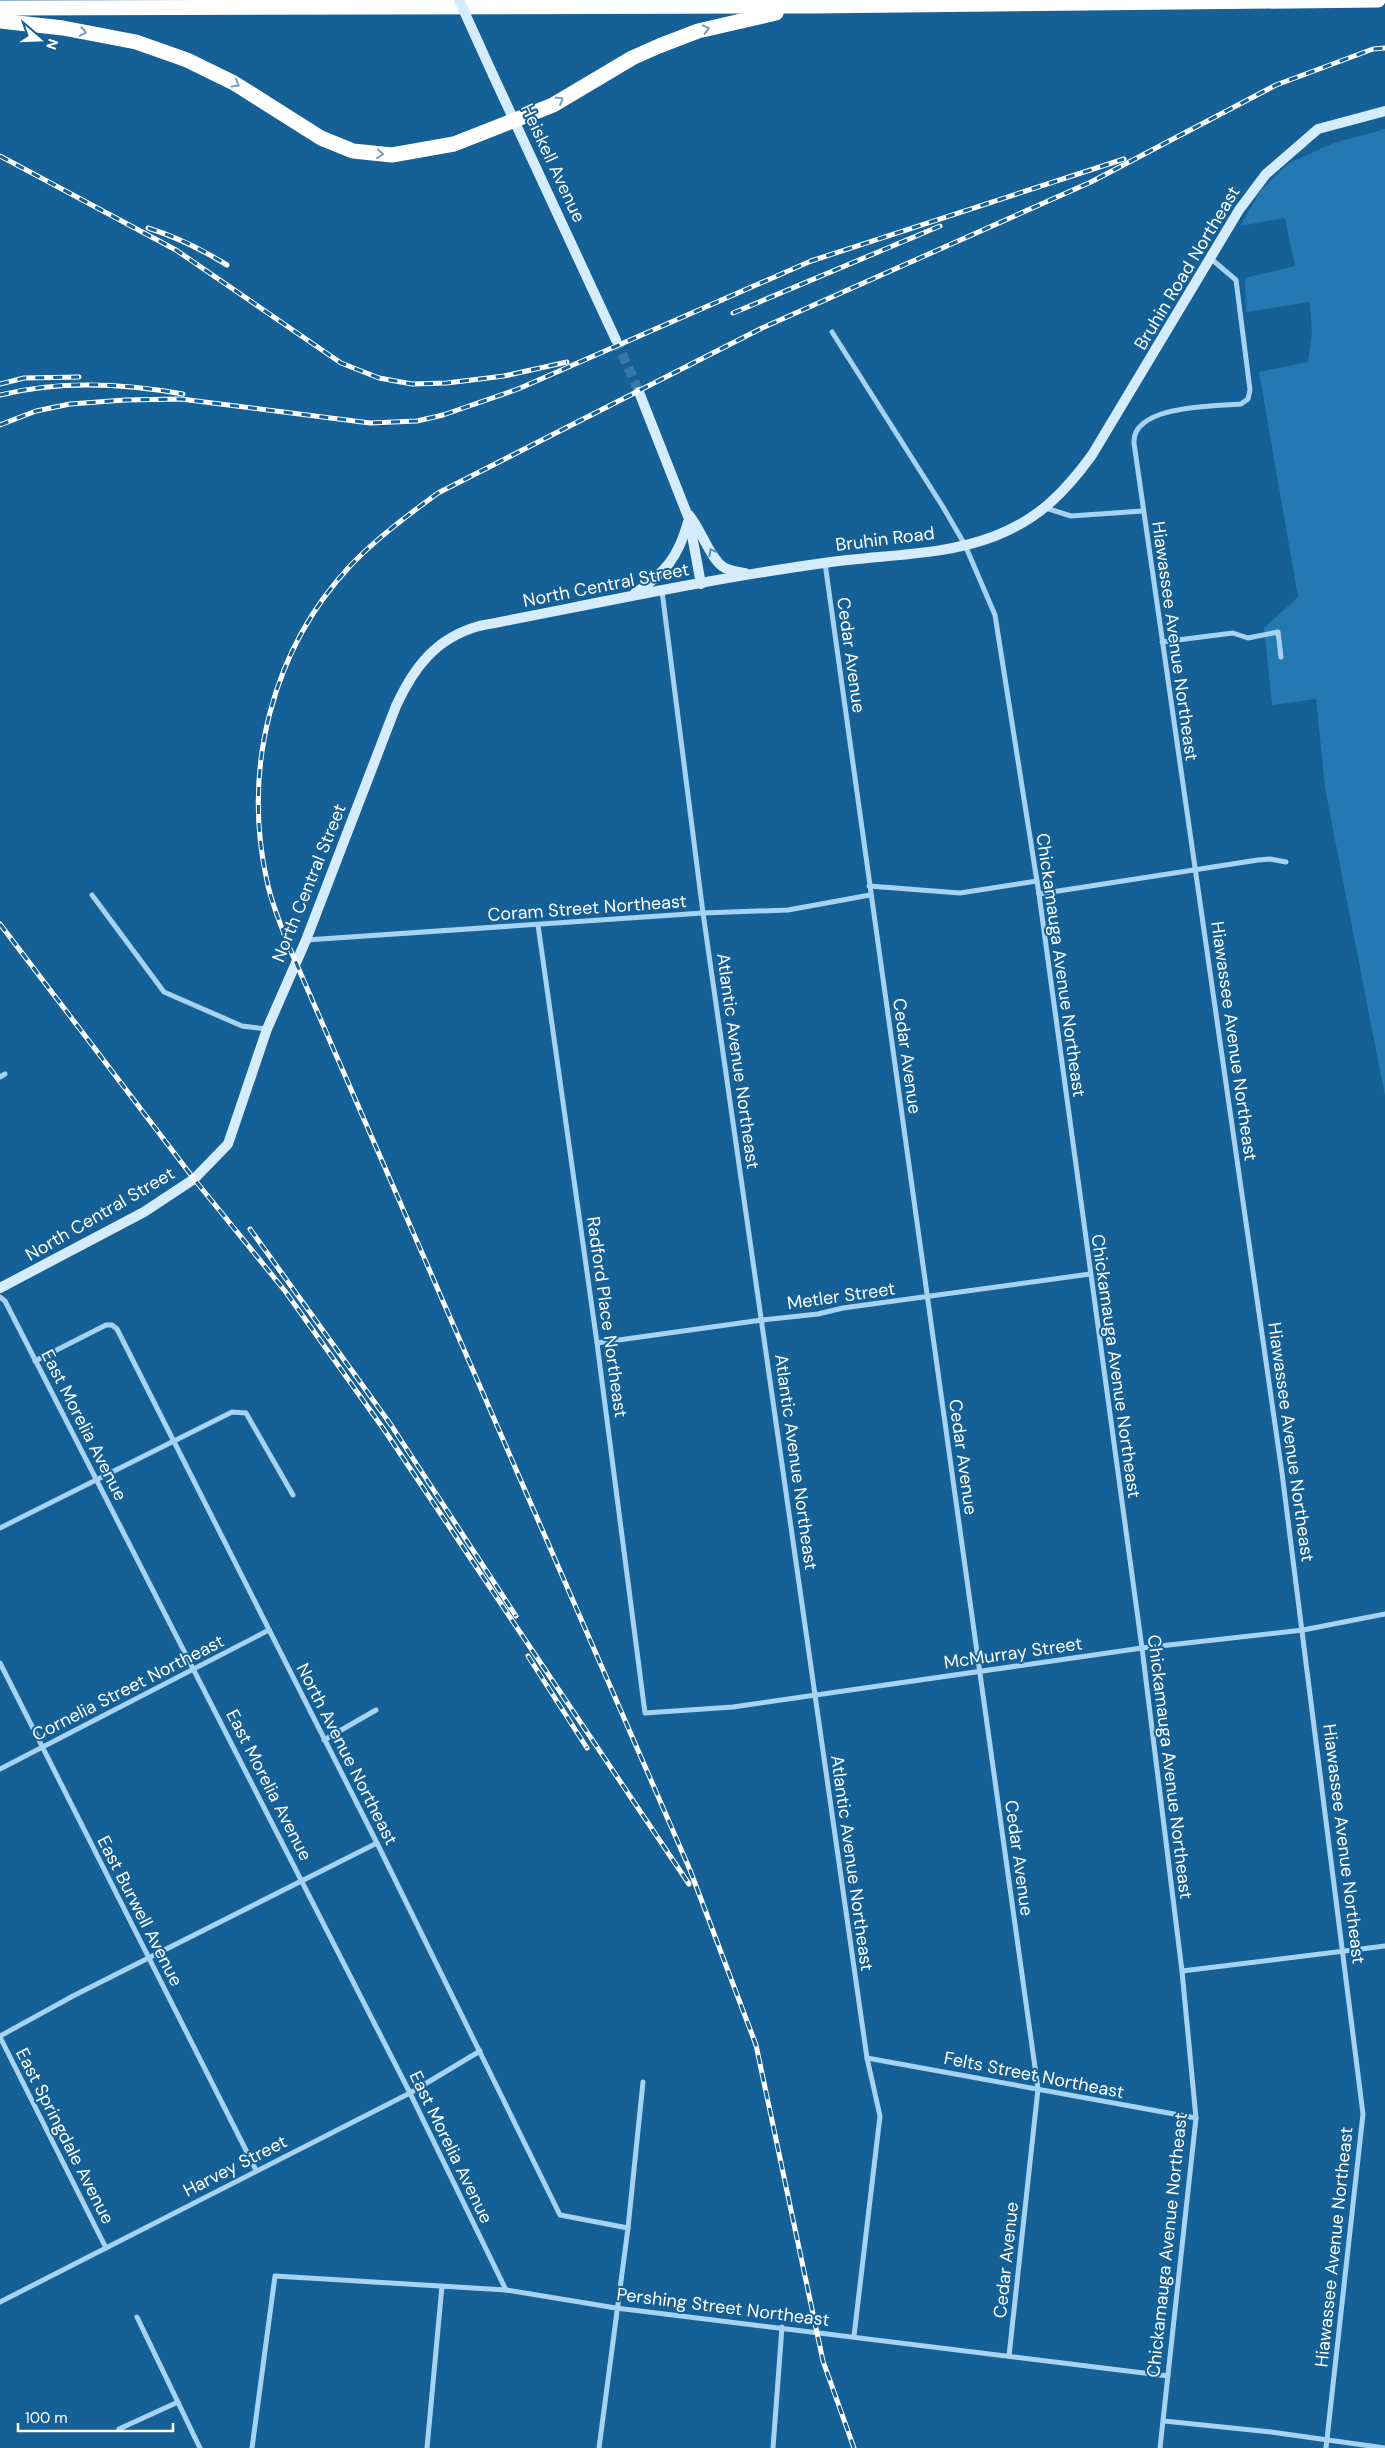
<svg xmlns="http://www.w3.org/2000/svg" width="1385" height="2448" font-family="'DM Sans',sans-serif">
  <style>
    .park { fill: #2579b2 }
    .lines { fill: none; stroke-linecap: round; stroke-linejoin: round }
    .secondary-tunnel { stroke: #3878a6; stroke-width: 10; stroke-dasharray: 10 5; stroke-linecap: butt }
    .street { stroke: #a7d3f2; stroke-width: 5 }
    .secondary { stroke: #d5ecfc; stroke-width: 10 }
    .highway { stroke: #fff; stroke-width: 15 }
    .rail-casing { stroke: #fff; stroke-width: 5 }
    .rail { stroke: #156096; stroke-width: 3; stroke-dasharray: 9; stroke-linecap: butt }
    .secondary-bridge { stroke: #d5ecfc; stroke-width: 10 }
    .oneway { stroke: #73a0c0 }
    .oneway2 { stroke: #5891ba }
    .labels { text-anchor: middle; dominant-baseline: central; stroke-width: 4; stroke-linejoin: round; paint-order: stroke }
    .street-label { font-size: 18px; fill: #fff; stroke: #156096 }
  </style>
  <rect width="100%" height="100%" fill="#156096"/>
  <polygon class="park" points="1385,129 1385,1096 1325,788 1316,699 1272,705 1264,628 1298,597 1259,372 1308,362 1312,332 1310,302 1246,312 1245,278 1295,266 1285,218 1240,226 1261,190 1289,163 1334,143"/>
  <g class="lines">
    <polyline class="secondary-tunnel" points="616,340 639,392"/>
    <g class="street">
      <path d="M1210 258 1236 280 1250 390 1248 399 1241 404C1215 406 1132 405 1134 443L1282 1473 1363 2114 1326 2448"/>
      <polyline points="832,332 943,507 965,545 995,615 1039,894 1142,1648 1182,1971 1196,2118 1160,2448"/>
      <polyline points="1046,508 1071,516 1143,511"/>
      <polyline points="825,563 1038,2089 1009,2356"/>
      <polyline points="662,591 703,913 867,2058 880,2116 854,2336"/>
      <polyline points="1162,642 1233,633 1248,638 1278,632 1281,657"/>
      <polyline points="869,886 960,893 1037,881"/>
      <polyline points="1039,894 1258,860 1270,859 1286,862"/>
      <polyline points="92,895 164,992 242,1026 267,1029"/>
      <polyline points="538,925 597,1343 645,1713 733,1707 1142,1648 1303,1630 1385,1614"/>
      <polyline points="306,940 703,913 788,910 870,895"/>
      <polyline points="0,1077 5,1074"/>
      <polyline points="0,1297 5,1301 410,2093 506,2290"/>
      <polyline points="597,1343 762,1320 818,1314 843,1308 1090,1274"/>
      <polyline points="35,1361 106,1325 112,1325 117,1329 377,1843 560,2215 628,2228"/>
      <polyline points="0,1528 232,1412 246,1413 293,1495"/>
      <polyline points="0,1663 256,2170"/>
      <polyline points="324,1740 376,1710"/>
      <polyline points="0,1769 269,1630"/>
      <polyline points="1182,1971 1385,1946"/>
      <polyline points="0,2036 73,1996 377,1843"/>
      <polyline points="0,2037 106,2248"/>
      <polyline points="867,2058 1196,2118"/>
      <polyline points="0,2302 410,2093 480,2051"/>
      <polyline points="137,2317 200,2448"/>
      <polyline points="1164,2421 1271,2432 1385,2448"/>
      <polyline points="119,2429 178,2402"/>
      <polyline points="252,2448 275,2276 506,2290 616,2308 1168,2376"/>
      <polyline points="427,2448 442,2286"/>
      <polyline points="599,2448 628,2228 643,2082"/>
      <polyline points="773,2448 782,2327"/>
    </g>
    <g class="secondary">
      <polyline points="493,75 616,340"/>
      <polyline points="639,392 689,519 701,584"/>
      <path d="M689 515C701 529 711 561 725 568 731 571 739 572 745 573"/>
      <path d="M634 594C665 573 678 558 688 522"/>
      <path d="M0 1288 144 1212 194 1179 228 1144 267 1029 306 940 396 706C414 667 436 638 479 626 594 604 708 579 824 563 881 554 941 557 995 536 1039 519 1065 492 1092 455L1239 210 1266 174 1318 129 1385 111"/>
    </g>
    <g class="highway">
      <polyline points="0,8 812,6 1378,0"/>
      <polyline points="0,21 63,28 136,42 187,60 234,83 321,138 353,151 392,155 454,144 553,105 632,58 659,46 698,31 776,13"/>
    </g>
    <defs>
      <g id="rail">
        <polyline points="0,156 176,250 341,363 379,378 412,384 447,383 504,376 567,362"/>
        <path d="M148 228C177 237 201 249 227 265"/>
        <polyline points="733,313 940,226"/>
        <polyline points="0,384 24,378 79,377"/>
        <path d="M0 395C61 380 122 383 183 394"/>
        <polyline points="0,425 36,411 70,404 125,400 181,399 370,423 417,421 443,415 518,389 811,261 1124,159"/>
        <polyline points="0,924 194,1179 285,1291 385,1431 689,1884"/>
        <polyline points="250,1229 391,1425 516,1616"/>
        <polyline points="528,1656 587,1748"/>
        <path d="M854 2448 823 2361 756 2045 690 1870 287 942C280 922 271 902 267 881 242 769 272 649 351 565 377 538 408 515 438 493L762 328 1091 182 1276 85 1373 49 1385 48"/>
      </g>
    </defs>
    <use href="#rail" class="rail-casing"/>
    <use href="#rail" class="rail"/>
    <polyline class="secondary-bridge" points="459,0 493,75"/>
  </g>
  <defs><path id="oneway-chevron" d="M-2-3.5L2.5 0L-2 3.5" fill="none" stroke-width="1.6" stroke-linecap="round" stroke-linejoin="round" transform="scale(1.25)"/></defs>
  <g class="oneway">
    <use href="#oneway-chevron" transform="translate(706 29) rotate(-14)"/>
    <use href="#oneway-chevron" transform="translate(83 32) rotate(11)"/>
    <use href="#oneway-chevron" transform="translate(236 84) rotate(30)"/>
    <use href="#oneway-chevron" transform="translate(560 100) rotate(-31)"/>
    <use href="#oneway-chevron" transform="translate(380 154) rotate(5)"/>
  </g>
  <use class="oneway2" href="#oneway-chevron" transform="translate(712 552) rotate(-119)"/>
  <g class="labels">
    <g class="street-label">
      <text transform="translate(553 163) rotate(65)">Heiskell Avenue</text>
      <text transform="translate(1187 268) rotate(-59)">Bruhin Road Northeast</text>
      <text transform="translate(885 539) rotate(-7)">Bruhin Road</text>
      <text transform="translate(606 585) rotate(-11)">North Central Street</text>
      <text transform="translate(1175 641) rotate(82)">Hiawassee Avenue Northeast</text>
      <text transform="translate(851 655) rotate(82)">Cedar Avenue</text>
      <text transform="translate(309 883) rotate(-68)">North Central Street</text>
      <text transform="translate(587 908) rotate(-4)">Coram Street Northeast</text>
      <text transform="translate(1061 965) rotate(82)">Chickamauga Avenue Northeast</text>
      <text transform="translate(1234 1041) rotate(82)">Hiawassee Avenue Northeast</text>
      <text transform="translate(907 1056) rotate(82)">Cedar Avenue</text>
      <text transform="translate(738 1061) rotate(82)">Atlantic Avenue Northeast</text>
      <text transform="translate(100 1214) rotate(-30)">North Central Street</text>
      <text transform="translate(841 1296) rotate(-8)">Metler Street</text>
      <text transform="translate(607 1317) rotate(82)">Radford Place Northeast</text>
      <text transform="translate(1116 1366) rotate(82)">Chickamauga Avenue Northeast</text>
      <text transform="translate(84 1425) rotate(63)">East Morelia Avenue</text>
      <text transform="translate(1291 1442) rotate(82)">Hiawassee Avenue Northeast</text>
      <text transform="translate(963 1457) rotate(82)">Cedar Avenue</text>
      <text transform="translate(796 1462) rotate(82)">Atlantic Avenue Northeast</text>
      <text transform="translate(1013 1653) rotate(-8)">McMurray Street</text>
      <text transform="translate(128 1688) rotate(-27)">Cornelia Street Northeast</text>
      <text transform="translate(347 1754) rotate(63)">North Avenue Northeast</text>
      <text transform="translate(1170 1767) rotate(83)">Chickamauga Avenue Northeast</text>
      <text transform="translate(269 1785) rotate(63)">East Morelia Avenue</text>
      <text transform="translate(1344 1844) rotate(83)">Hiawassee Avenue Northeast</text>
      <text transform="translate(1019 1858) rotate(82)">Cedar Avenue</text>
      <text transform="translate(852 1863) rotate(82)">Atlantic Avenue Northeast</text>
      <text transform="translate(140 1911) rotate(63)">East Burwell Avenue</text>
      <text transform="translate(1034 2075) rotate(11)">Felts Street Northeast</text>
      <text transform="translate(65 2136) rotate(63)">East Springdale Avenue</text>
      <text transform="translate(451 2147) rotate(64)">East Morelia Avenue</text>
      <text transform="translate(235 2166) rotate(-27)">Harvey Street</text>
      <text transform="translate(1167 2245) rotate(-84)">Chickamauga Avenue Northeast</text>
      <text transform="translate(1334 2247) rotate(-84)">Hiawassee Avenue Northeast</text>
      <text transform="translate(1006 2260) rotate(-84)">Cedar Avenue</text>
      <text transform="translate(723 2307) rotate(7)">Pershing Street Northeast</text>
    </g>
  </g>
  <g transform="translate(40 40) rotate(109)" stroke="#156096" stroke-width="4" paint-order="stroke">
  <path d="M0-4L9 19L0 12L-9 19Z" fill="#ffffff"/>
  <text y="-8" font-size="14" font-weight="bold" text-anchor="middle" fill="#ffffff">N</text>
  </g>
  <path d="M18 2423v8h155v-8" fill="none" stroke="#ffffff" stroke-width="2.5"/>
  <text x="25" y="2423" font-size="15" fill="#ffffff" stroke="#156096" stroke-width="4" paint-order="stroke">100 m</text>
</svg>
